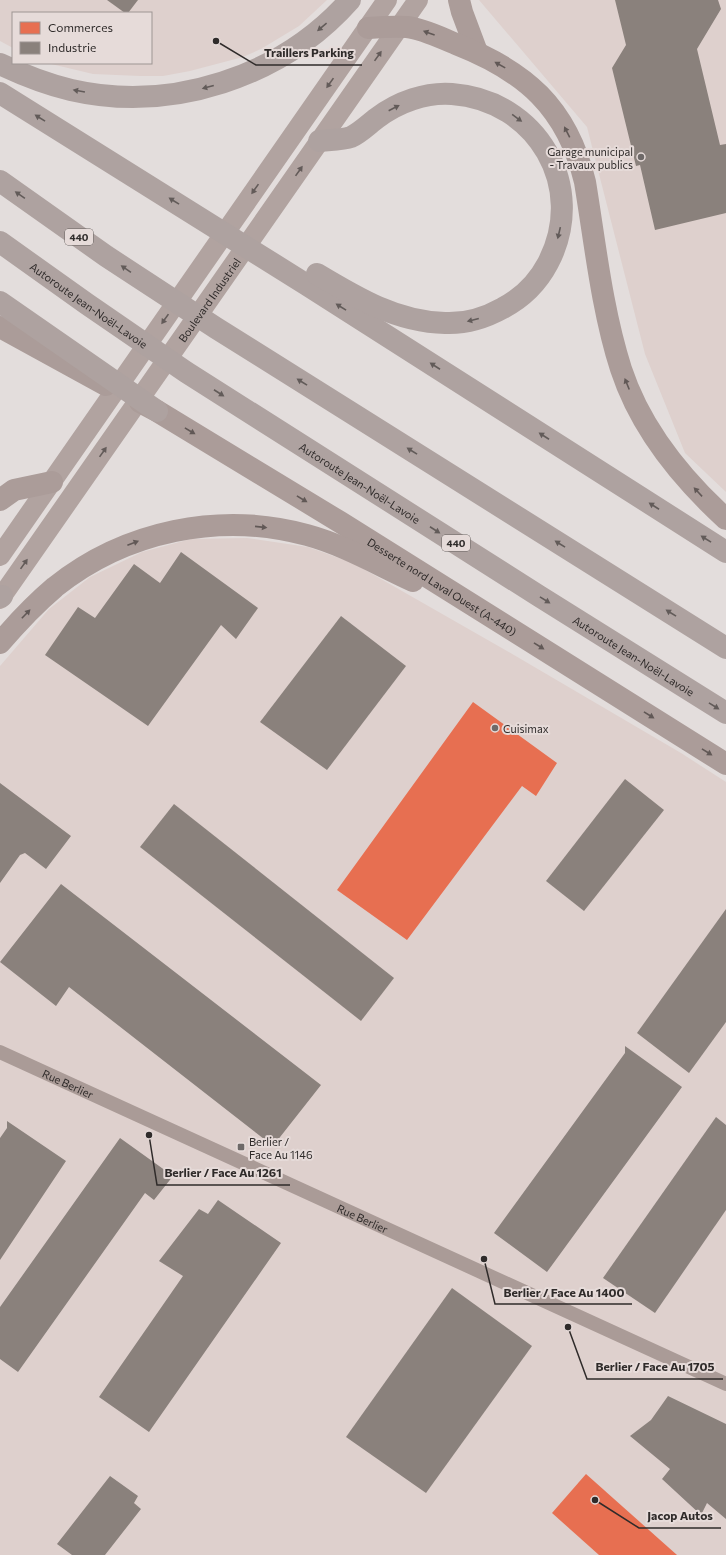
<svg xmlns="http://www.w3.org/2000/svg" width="726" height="1555" font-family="Commissioner,sans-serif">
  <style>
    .built { fill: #ded0cd }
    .shops { fill: #e76f51 }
    .industry { fill: #8a817c }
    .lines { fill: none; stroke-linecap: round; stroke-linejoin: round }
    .street { stroke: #aa9b97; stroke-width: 14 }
    .secondary { stroke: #b1a3a0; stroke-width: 20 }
    .primary { stroke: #ab9c99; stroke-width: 22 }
    .highway { stroke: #aea2a0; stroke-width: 22 }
    .oneway { fill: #625b59 }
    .oneway2 { fill: #615856 }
    .oneway3 { fill: #635b59 }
    .poi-dot { fill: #6e6968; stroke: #e6dbd9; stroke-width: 1.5 }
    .labels { text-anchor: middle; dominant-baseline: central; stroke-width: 4; stroke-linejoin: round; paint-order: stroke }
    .shield { fill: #e6dbd9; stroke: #66605e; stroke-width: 1 }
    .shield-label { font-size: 10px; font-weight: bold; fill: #2f2b2a }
    .poi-label { font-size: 11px; fill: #2f2b2a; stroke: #e6dbd9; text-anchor: start }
    .street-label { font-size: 11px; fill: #2f2b2a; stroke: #e6dbd9 }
    .leader { fill: none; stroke: #2f2b2a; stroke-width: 1.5 }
    .callout-dot { fill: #2f2b2a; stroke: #e6dbd9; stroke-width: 1.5 }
    .callout-label { font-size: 12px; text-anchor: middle; font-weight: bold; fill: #2f2b2a; stroke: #e6dbd9; stroke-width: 4; stroke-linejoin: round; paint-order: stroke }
  </style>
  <rect width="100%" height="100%" fill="#e3dddc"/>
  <g class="built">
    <polygon points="0,0 327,0 299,26 261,49 243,57 190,71 163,76 140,76 93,74 47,63 151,63 151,13 13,13 13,48 0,41"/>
    <polygon points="479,0 726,0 726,492 685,453 645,354 587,127"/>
    <polygon points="247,538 308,547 353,563 507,651 681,753 726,782 726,1555 0,1555 0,666 49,609 90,577 142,552 191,539"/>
  </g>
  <g class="shops">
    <polygon points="473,702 557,763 536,796 522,786 407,940 337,890"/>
    <polygon points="586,1474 677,1555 599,1555 552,1513"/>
  </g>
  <g class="industry">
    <polygon points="107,0 138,0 128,13 125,13"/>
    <polygon points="615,0 718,0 721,9 697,49 720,145 726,144 726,213 655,230 640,165 636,166 612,68 626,45"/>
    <polygon points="181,552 258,608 236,639 221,625 148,726 45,655 78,607 95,618 134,564 160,583"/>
    <polygon points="341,616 406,666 327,770 260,722"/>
    <polygon points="625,779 664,810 584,911 546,881"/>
    <polygon points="0,783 71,836 46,869 25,853 20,855 0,883"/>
    <polygon points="174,804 394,978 361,1021 140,847"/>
    <polygon points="61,884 321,1085 273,1146 69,987 56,1006 0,962"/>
    <polygon points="726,909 726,1022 689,1073 637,1033"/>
    <polygon points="625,1046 682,1087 547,1272 494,1233 625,1053"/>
    <polygon points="716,1117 726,1125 726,1210 655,1313 603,1278"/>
    <polygon points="7,1121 66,1161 0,1260 0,1138 7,1128"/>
    <polygon points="120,1138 173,1176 154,1200 145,1193 18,1372 0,1359 0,1307"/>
    <polygon points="218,1200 281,1243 149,1432 99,1397 183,1276 159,1261 199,1209 208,1214"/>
    <polygon points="452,1288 532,1346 426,1493 346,1437"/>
    <polygon points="668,1396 726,1424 726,1519 707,1503 701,1515 662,1479 670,1469 630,1436 651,1420"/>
    <polygon points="110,1476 138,1496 134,1503 141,1509 105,1555 72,1555 57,1544"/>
  </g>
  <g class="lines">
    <path class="street" id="s1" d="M0 1052 726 1384"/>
    <g class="secondary">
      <polyline points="0,556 387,0"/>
      <path id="s2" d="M0 599 418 0"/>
    </g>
    <g class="primary">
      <polyline points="459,0 462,12 477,52"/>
      <path d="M368 28C381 27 394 26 407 27 424 29 441 38 456 44 525 71 567 107 585 182 595 243 602 310 621 369 640 427 681 478 726 519"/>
      <polyline points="0,327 106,385"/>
      <path id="s3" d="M140 402 157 411 340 522 726 764"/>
      <polyline points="0,500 14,490 52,482"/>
      <path d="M0 643C17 623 35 604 55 587 125 531 220 511 307 535 344 545 378 565 413 581"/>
    </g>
    <g class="highway">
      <path d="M0 64C23 75 46 84 71 90 171 113 282 77 350 0"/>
      <polyline points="0,93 307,285 726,552"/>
      <polyline points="0,181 106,256 216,328 726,648"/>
      <path id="s4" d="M0 242 87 304 186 372 539 596 726 713"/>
      <path d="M317 274C357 298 397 322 445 323 466 324 485 318 503 308 522 298 538 282 548 263 588 187 537 100 452 94 426 92 398 102 377 118 369 124 360 133 351 137 343 140 328 140 319 141"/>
      <polyline points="0,302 157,411"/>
      <polyline points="0,596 2,596"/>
    </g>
  </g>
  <defs><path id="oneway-solid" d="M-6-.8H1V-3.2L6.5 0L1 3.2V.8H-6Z"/></defs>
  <g class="oneway">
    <use href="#oneway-solid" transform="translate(322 27) rotate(140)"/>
    <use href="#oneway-solid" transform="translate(208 87) rotate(165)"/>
    <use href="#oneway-solid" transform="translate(79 91) rotate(-170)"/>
    <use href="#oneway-solid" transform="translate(394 108) rotate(-27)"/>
    <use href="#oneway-solid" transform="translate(40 118) rotate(-148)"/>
    <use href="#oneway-solid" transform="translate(517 118) rotate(36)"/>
    <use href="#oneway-solid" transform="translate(20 195) rotate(-145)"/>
    <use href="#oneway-solid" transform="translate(174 201) rotate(-148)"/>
    <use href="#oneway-solid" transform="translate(559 233) rotate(103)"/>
    <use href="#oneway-solid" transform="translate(126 269) rotate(-146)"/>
    <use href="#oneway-solid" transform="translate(341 307) rotate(-148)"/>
    <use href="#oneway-solid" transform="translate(473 320) rotate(166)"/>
    <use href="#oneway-solid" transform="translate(435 366) rotate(-147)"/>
    <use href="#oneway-solid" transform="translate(302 382) rotate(-148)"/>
    <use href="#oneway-solid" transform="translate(219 393) rotate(33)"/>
    <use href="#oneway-solid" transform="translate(544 436) rotate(-147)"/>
    <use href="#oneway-solid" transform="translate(412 451) rotate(-148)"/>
    <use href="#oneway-solid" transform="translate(654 506) rotate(-147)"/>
    <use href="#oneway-solid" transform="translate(435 530) rotate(33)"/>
    <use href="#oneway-solid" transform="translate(706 539) rotate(-148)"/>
    <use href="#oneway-solid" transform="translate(560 544) rotate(-148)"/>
    <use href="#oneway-solid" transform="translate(545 600) rotate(32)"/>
    <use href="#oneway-solid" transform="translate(671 613) rotate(-148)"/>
    <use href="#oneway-solid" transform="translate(714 706) rotate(32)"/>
  </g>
  <g class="oneway2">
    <use href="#oneway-solid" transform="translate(429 33) rotate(-160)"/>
    <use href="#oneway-solid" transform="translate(500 65) rotate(-151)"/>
    <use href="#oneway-solid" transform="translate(567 132) rotate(-117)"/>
    <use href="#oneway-solid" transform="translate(627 384) rotate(-112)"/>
    <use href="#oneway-solid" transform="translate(190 431) rotate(31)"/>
    <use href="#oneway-solid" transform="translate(698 492) rotate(-133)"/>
    <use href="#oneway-solid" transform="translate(302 499) rotate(31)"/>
    <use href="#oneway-solid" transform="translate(261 527) rotate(6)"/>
    <use href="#oneway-solid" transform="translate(133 543) rotate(-21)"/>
    <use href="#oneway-solid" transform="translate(26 614) rotate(-46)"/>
    <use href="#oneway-solid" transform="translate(539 646) rotate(32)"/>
    <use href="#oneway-solid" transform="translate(649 715) rotate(32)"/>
    <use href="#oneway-solid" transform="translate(707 752) rotate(32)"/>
  </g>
  <g class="oneway3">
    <use href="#oneway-solid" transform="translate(378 56) rotate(-55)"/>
    <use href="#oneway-solid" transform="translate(330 83) rotate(125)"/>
    <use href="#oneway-solid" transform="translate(299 171) rotate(-55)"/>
    <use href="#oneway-solid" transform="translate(255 189) rotate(125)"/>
    <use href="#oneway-solid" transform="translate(165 319) rotate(125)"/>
    <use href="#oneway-solid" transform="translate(103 452) rotate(-55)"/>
    <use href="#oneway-solid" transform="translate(24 564) rotate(-55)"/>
  </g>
  <g class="poi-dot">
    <circle cx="641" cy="157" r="4"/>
    <circle cx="495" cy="728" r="4"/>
    <rect x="237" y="1143" width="8" height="8" rx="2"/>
  </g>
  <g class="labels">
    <g class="shield">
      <rect x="65" y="229" width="28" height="16" rx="3"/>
      <rect x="442" y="535" width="28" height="16" rx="3"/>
    </g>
    <g class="shield-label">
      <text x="79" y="237">440</text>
      <text x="456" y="543">440</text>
    </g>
    <g class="poi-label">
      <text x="633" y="151" text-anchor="end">Garage municipal<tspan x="633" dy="13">- Travaux publics</tspan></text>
      <text x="503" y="728">Cuisimax</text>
      <text x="249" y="1141">Berlier /<tspan x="249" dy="13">Face Au 1146</tspan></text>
    </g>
    <g class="street-label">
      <text stroke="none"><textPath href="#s2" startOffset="365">Boulevard Industriel</textPath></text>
      <text stroke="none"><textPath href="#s4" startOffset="109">Autoroute Jean-Noël-Lavoie</textPath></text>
      <text stroke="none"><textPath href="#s4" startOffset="433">Autoroute Jean-Noël-Lavoie</textPath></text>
      <text stroke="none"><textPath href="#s3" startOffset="354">Desserte nord Laval Ouest (A-440)</textPath></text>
      <text stroke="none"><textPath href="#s4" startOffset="757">Autoroute Jean-Noël-Lavoie</textPath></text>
      <text stroke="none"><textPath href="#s1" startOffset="75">Rue Berlier</textPath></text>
      <text stroke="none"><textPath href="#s1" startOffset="399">Rue Berlier</textPath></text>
    </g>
  </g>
  <path class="leader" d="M216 41L256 65H362M149 1135L157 1185H290M484 1259L495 1304H632M568 1327L587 1379H723M595 1500L639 1528H721"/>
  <g class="callout-dot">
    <circle cx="216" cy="41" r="4"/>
    <circle cx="149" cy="1135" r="4"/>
    <circle cx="484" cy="1259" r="4"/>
    <circle cx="568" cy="1327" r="4"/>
    <circle cx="595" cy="1500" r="4"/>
  </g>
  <g class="callout-label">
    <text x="309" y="57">Traillers Parking</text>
    <text x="223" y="1177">Berlier / Face Au 1261</text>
    <text x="564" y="1297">Berlier / Face Au 1400</text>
    <text x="655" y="1371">Berlier / Face Au 1705</text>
    <text x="680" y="1520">Jacop Autos</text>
  </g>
  <rect x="12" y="12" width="140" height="52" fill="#e6dbd9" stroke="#9d9593"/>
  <rect x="20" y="22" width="20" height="12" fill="#e76f51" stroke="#9d9593"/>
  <text x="48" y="32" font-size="12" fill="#2f2b2a">Commerces</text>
  <rect x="20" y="42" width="20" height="12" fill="#8a817c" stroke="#9d9593"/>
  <text x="48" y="52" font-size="12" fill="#2f2b2a">Industrie</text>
</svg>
